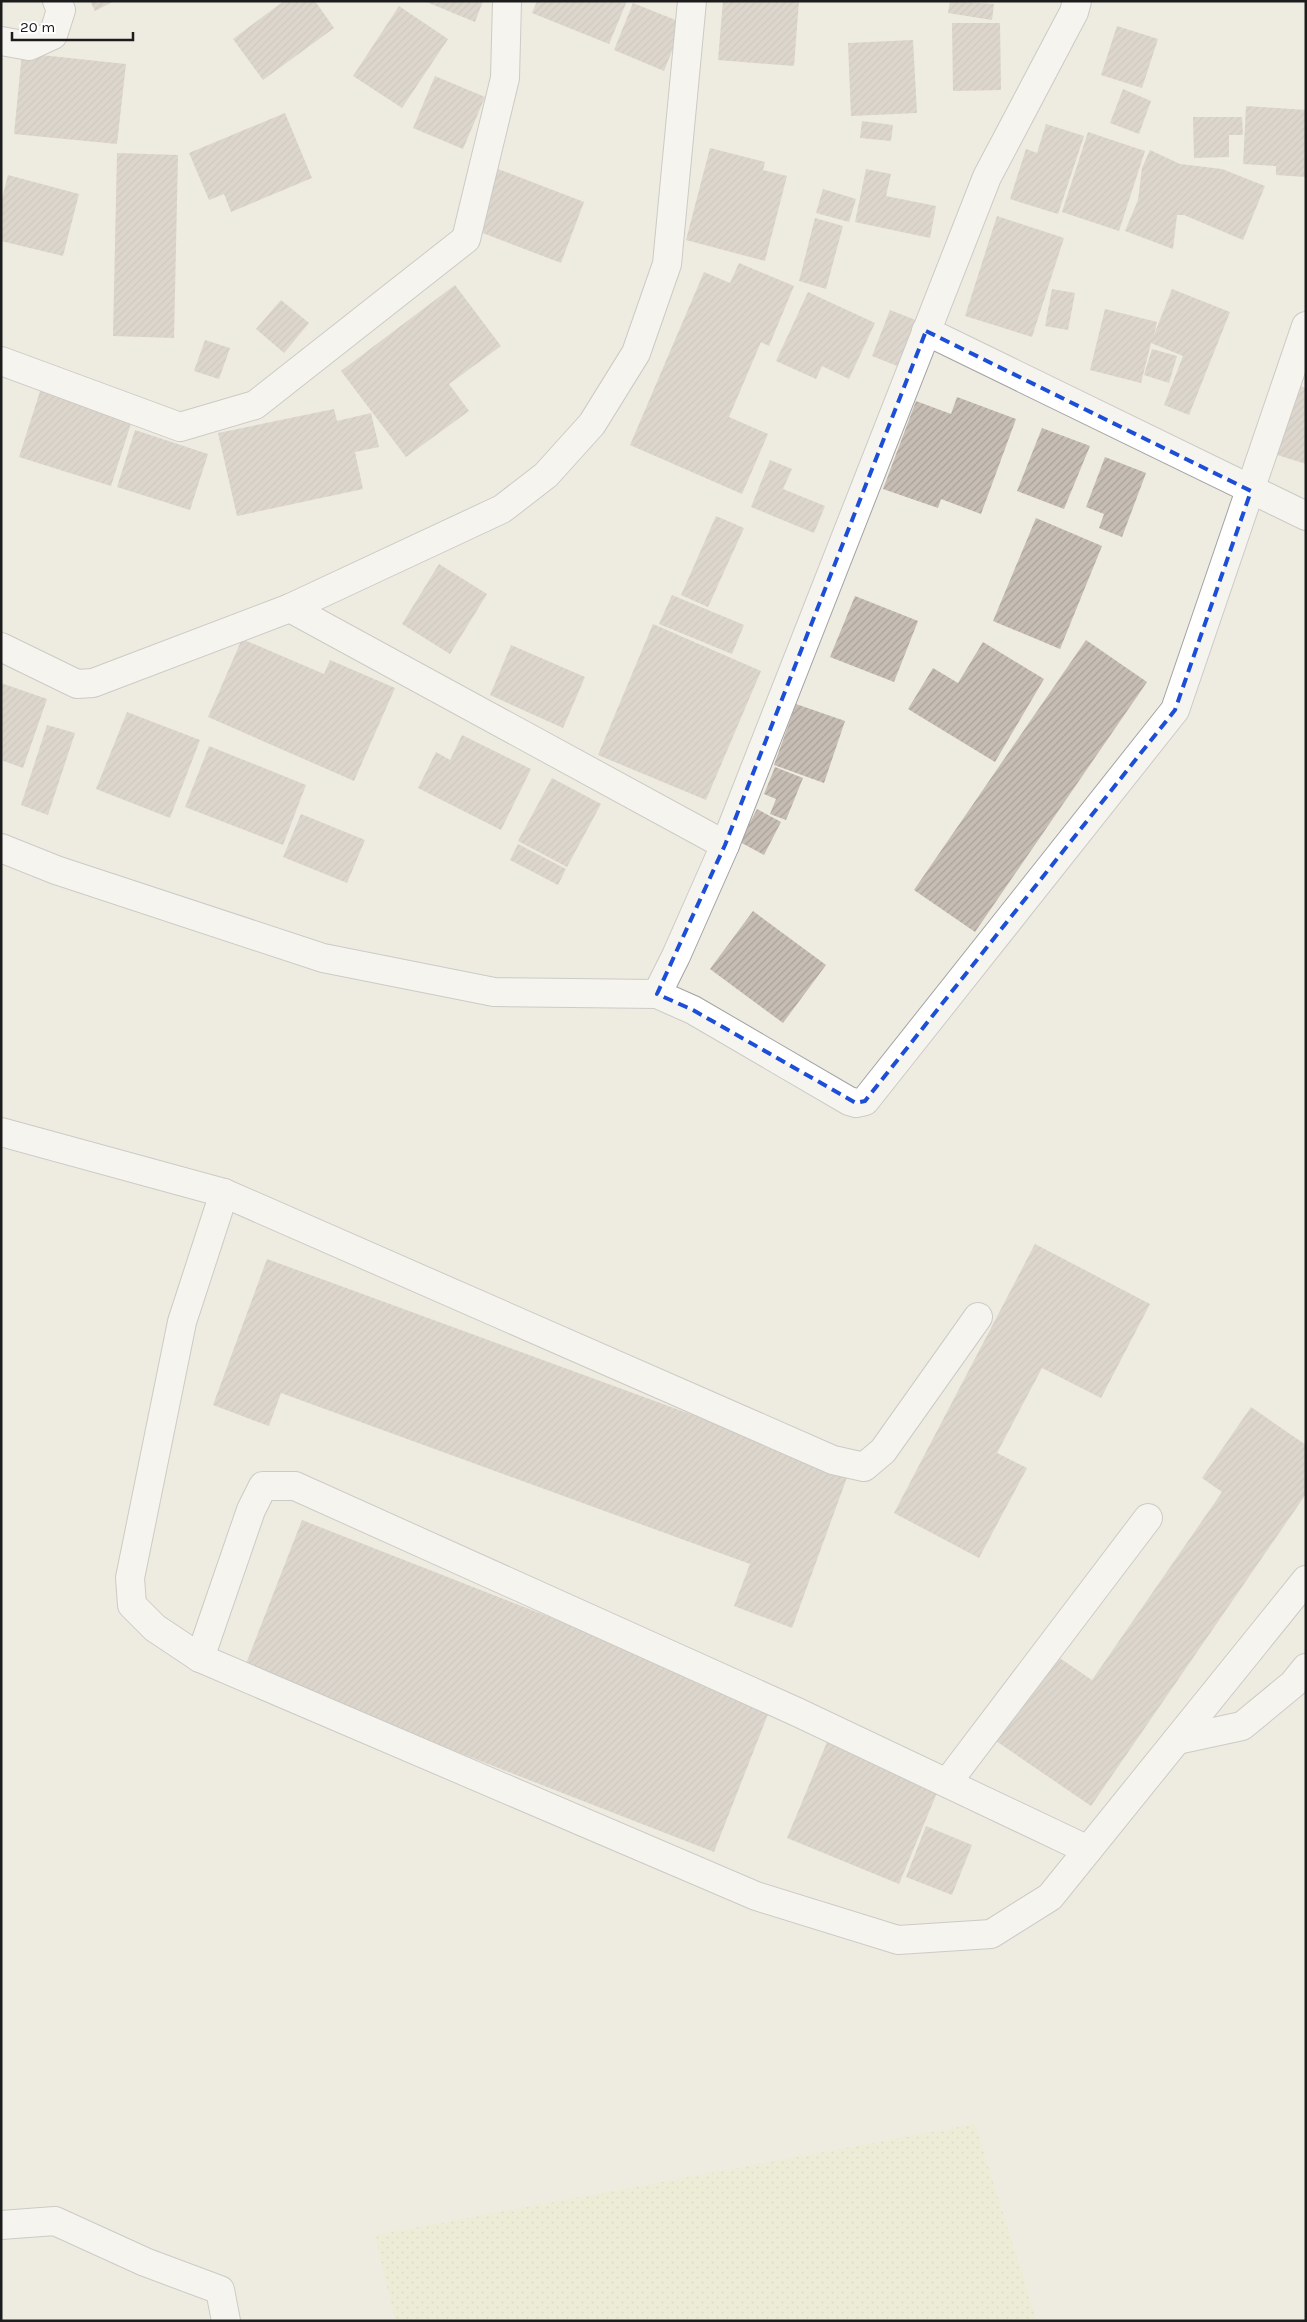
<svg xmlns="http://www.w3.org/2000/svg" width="1307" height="2322" font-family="Karla,sans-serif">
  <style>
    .farmland { fill: url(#farmland-dots) }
    .building { fill: url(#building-hatch) }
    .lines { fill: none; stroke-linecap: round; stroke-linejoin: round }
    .minor-casing { stroke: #a3a3a3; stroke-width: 30 }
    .minor { stroke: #fff; stroke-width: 28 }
    .marked { fill: none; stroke: #1d4ed8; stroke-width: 4; stroke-dasharray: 10 6; stroke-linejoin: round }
  </style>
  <defs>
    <pattern id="farmland-dots" width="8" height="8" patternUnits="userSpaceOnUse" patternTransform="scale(1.25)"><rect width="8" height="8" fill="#ebefcb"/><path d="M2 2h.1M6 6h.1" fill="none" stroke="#c9ccae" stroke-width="1.8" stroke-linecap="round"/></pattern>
    <pattern id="building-hatch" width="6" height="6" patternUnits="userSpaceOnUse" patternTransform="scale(1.25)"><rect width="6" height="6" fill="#c6bdb4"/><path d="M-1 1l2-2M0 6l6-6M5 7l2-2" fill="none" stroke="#aaa29a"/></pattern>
  </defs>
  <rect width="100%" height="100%" fill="#eeebe1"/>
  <polygon class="farmland" points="975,2124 1037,2321 395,2321 375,2235"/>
  <g class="building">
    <polygon points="90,1 114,1 95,11"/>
    <polygon points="284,1 315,1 334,28 263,80 233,39"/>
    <polygon points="424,1 483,1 475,22"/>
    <polygon points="537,1 627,1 609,44 532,13"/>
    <polygon points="723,1 799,1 794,66 718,60"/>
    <polygon points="950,1 994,4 992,20 948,13"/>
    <polygon points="633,3 683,23 664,71 614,50"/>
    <polygon points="399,6 448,39 402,108 353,76"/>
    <polygon points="952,23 1000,23 1001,90 953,91"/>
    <polygon points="1117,26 1158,39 1142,88 1101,75"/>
    <polygon points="913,40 917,113 851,116 848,43"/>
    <polygon points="22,53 126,64 117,144 14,134"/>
    <polygon points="435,76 485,97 463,149 413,128"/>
    <polygon points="1123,89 1151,101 1139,134 1110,123"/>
    <polygon points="1246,106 1306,110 1306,177 1276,175 1276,166 1243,164"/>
    <polygon points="285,113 312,178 231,212 224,194 209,200 189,153"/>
    <polygon points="1193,117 1242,117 1243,135 1229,135 1229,157 1194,158"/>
    <polygon points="862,121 893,125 891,141 860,138"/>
    <polygon points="1046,124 1084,136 1058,214 1010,199 1026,149 1037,153"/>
    <polygon points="1088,132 1145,151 1119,231 1062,212"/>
    <polygon points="710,148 765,162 763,170 787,176 765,261 686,240"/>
    <polygon points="1150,150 1180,164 1222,169 1265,186 1243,240 1184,215 1177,215 1173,249 1125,231 1138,200 1142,168"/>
    <polygon points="117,153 178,155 174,338 113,336"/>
    <polygon points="498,169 584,202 561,263 475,230"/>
    <polygon points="866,169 891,174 886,196 936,206 930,238 855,222"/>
    <polygon points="8,175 79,194 63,256 1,241 1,202"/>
    <polygon points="823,189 856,199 849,222 816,213"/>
    <polygon points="997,216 1064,238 1032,337 965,316"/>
    <polygon points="815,218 843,226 826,289 799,281"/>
    <polygon points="739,263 794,286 769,346 761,342 729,417 768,434 742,494 630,445 704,272 730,283"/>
    <polygon points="455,285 501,346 449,384 469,411 406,457 341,371"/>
    <polygon points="1052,289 1075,293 1068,330 1045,326"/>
    <polygon points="1172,289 1230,312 1189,415 1164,405 1183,356 1151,343 1141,383 1090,370 1105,309 1157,322 1154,335"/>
    <polygon points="808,292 875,323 849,379 822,366 816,379 776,361"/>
    <polygon points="281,300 309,323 284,353 256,329"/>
    <polygon points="890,310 923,323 905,369 872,356"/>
    <polygon points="205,340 230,348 219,379 194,371"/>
    <polygon points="1152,349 1177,356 1169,383 1144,375"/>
    <polygon points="43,382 135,411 111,486 19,457"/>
    <polygon points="1294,384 1306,388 1306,464 1271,453"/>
    <polygon points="957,397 1016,419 981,514 941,499 938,508 883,489 916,401 951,414"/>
    <polygon points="334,409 337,421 371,413 379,447 355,452 363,489 237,516 218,433"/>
    <polygon points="1042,428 1090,446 1064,509 1017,491"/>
    <polygon points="135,430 208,454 190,510 117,487"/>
    <polygon points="1105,457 1146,473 1122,537 1099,528 1104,514 1086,507"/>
    <polygon points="770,460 792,469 783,489 825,506 814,533 751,507"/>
    <polygon points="716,516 744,528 708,607 681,595"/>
    <polygon points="1036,518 1102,546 1060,649 993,621"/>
    <polygon points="439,564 487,594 450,654 402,624"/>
    <polygon points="672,595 744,625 732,654 659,624"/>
    <polygon points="855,596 918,621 894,682 830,657"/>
    <polygon points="653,624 761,671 706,800 598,755"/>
    <polygon points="242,639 324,674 330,660 395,688 354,781 208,717"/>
    <polygon points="1086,640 1147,682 975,932 914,890"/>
    <polygon points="983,642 1044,679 995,762 908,709 933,668 958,683"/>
    <polygon points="511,645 585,677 563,728 490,695"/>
    <polygon points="1,683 47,699 23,768 1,760"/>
    <polygon points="796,704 845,721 824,783 774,765"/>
    <polygon points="127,712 200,740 170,818 96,789"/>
    <polygon points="47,725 75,733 48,815 21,805"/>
    <polygon points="462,735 531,769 501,830 418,788 436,752 450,760"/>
    <polygon points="209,746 306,785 283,845 185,807"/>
    <polygon points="775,767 803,778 786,820 770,814 776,799 764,794"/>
    <polygon points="552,778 601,804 567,867 518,841"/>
    <polygon points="757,809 781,822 764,855 740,842"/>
    <polygon points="301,814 365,840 347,883 283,857"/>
    <polygon points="518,844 566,869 558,885 510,860"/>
    <polygon points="753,911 826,965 783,1023 710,969"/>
    <polygon points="1035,1244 1150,1304 1101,1398 1042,1368 997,1453 1027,1468 979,1558 894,1513"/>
    <polygon points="267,1259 849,1472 792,1628 734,1606 750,1564 281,1393 269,1426 213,1405"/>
    <polygon points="1251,1407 1306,1445 1306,1494 1091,1806 996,1741 1055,1655 1092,1680 1222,1492 1202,1478"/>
    <polygon points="302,1520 772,1704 714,1852 244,1669"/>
    <polygon points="827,1742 939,1788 899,1884 787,1838"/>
    <polygon points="926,1826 972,1845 952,1895 906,1877"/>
  </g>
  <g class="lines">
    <defs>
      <g id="minor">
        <polyline points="1,41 29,46 53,35 61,10 57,1"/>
        <polyline points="926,331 1306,516"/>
        <polyline points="1,361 180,427 255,405 466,239 505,78 507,1"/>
        <polyline points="290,608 725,845"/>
        <polyline points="1,647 77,684 93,683 290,608 502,509 546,475 592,424 636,353 667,264 692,1"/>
        <polyline points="1,848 56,870 323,958 494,992 657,994 693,1010 849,1101 856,1103 865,1101 1175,710 1306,326"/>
        <polyline points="657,994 676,956 725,845 987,177 1074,12 1077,1"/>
        <polyline points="1,1132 224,1193 833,1460 864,1467 883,1451 978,1317"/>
        <polyline points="224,1193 182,1322 130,1578 132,1605 155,1628 200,1658 756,1896 898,1940 991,1934 1050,1897 1306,1580"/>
        <polyline points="200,1658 251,1510 263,1486 295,1486 797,1712 1088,1850"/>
        <polyline points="1177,1740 1242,1726 1293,1684 1306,1668"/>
        <polyline points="947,1783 1148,1518"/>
        <polyline points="1,2225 55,2221 145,2262 220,2290 226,2321"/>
      </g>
    </defs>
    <use href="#minor" class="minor-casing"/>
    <use href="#minor" class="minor"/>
  </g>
  <path d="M0 0H1307V2322H0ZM926 331 1251 491 1175 710 865 1101 856 1103 693 1010 657 994 725 845Z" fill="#eeebe1" fill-opacity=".55" fill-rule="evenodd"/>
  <path class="marked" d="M926 331 1251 491 1175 710 865 1101 856 1103 693 1010 657 994 725 845Z"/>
  <rect width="1307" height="2322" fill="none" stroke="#1c1c1c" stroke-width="5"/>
  <path d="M12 32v8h121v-8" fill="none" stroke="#1c1c1c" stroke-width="2.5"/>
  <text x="20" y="32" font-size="15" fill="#1c1c1c" stroke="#ffffff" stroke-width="4" paint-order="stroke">20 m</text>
</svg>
